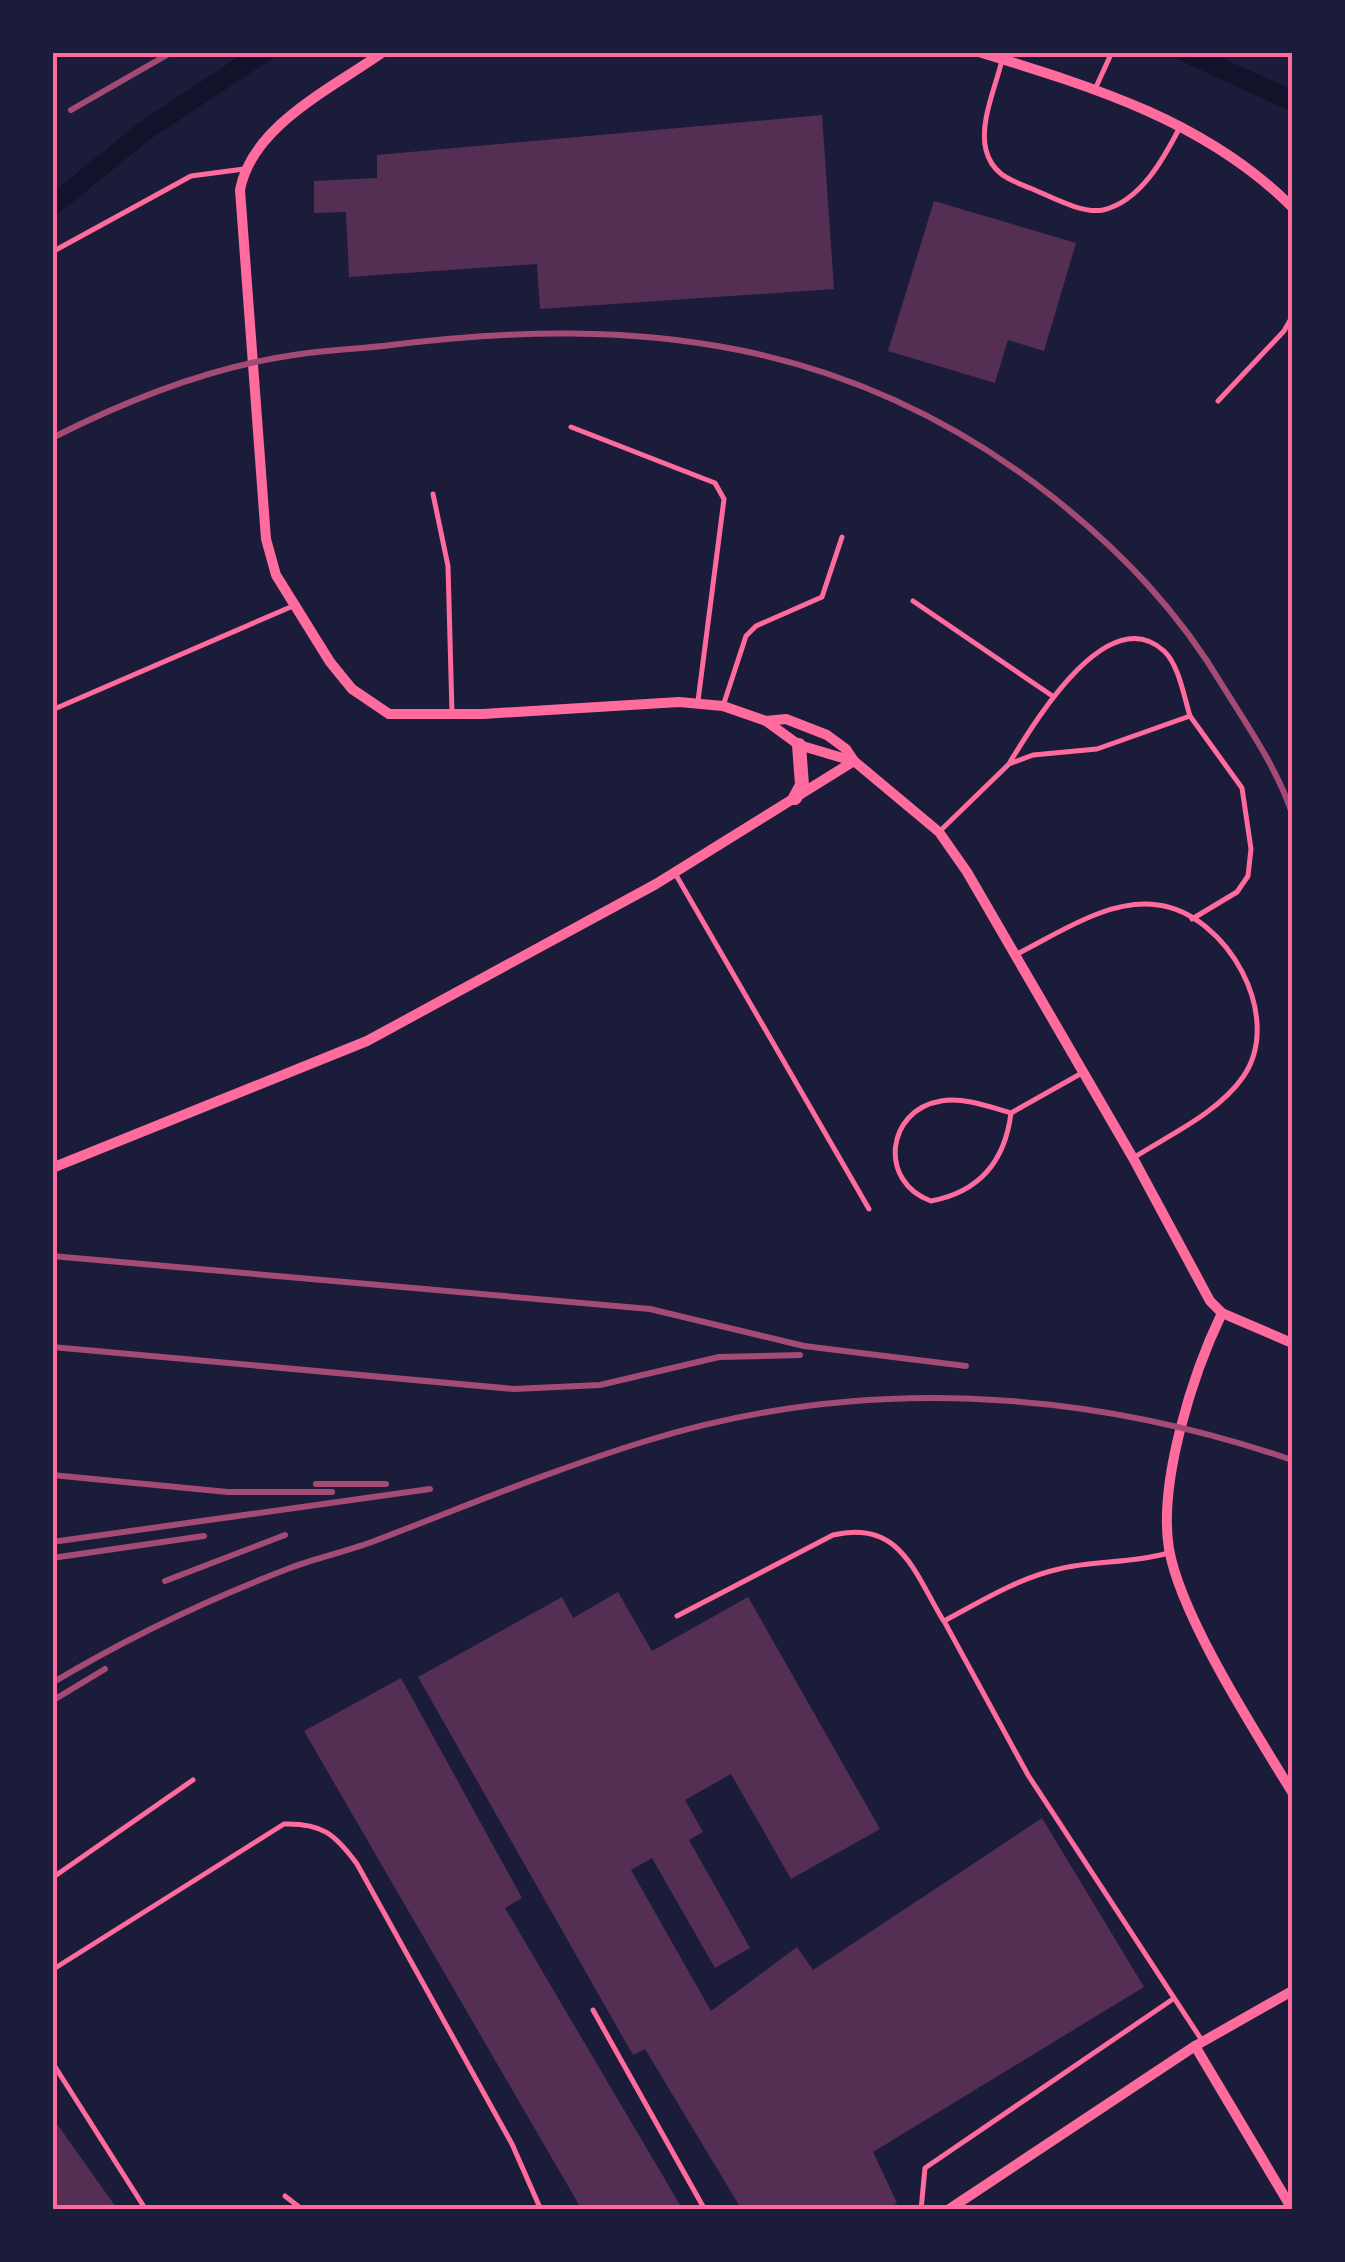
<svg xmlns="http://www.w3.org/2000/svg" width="1345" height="2262" font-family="Commissioner,sans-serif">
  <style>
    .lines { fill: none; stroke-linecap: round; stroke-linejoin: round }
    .canal { stroke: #12122b; stroke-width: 20 }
    .building { fill: #542f53 }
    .service { stroke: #ff6b9d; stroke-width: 5 }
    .minor { stroke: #ff6b9d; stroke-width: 10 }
    .tertiary { stroke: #ff6b9d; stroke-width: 14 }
    .rail { stroke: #a44b75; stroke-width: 6 }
    .neatline { fill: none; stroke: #ff6b9d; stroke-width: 4 }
  </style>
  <rect width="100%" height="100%" fill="#1b1b3a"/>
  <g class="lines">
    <g class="canal">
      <polyline points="1185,52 1292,101"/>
      <polyline points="52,206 143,132 264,52"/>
    </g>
  </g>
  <g class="building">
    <polygon points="822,115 834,289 540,309 537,264 349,277 346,212 314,213 314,181 377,178 377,155"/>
    <polygon points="934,201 1076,243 1044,351 1008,340 995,383 888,351"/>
    <polygon points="618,1592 652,1651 748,1597 880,1829 791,1879 731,1774 685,1800 703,1832 689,1840 750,1948 715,1968 652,1858 631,1870 711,2011 797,1947 813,1970 1042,1818 1144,1987 873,2152 897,2203 885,2210 742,2210 645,2049 633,2055 418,1677 562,1597 573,1618"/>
    <polygon points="401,1678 522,1898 505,1908 683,2210 582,2210 304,1731"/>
    <polygon points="52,2117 118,2210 52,2210"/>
  </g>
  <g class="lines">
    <g class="service">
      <path d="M1002 60C996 86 979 123 986 150 992 174 1010 180 1030 188 1050 196 1081 214 1103 210 1141 201 1164 158 1180 127"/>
      <polyline points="1096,87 1112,52"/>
      <polyline points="52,252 191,176 244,169"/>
      <polyline points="1218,401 1284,331 1292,317"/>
      <polyline points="571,427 715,483 724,499 698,701"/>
      <polyline points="433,494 448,566 452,713"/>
      <polyline points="913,601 1051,695"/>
      <polyline points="723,706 746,636 756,626 822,597 842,537"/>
      <polyline points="52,710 293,606"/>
      <path d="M1010 762C1033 725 1107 599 1164 651 1179 665 1184 697 1190 716"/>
      <polyline points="941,830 1009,764 1033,755 1097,749 1190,716 1242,788 1251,849 1248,876 1237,892 1192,919"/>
      <polyline points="676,875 869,1209"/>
      <path d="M1017 954C1059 933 1109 898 1158 905 1227 914 1285 1017 1243 1077 1218 1113 1169 1135 1133 1158"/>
      <path d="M1011 1113C1005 1161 979 1192 931 1201 878 1182 886 1110 941 1101 964 1097 990 1107 1011 1113L1082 1073"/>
      <path d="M1168 1553C1130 1564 1095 1560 1059 1569 1018 1578 980 1602 944 1621L1028 1775 1201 2039"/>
      <path d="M677 1616 833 1535C900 1519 914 1572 943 1620"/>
      <polyline points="52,1878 193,1780"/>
      <path d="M52 1970 284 1824C322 1823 335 1834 357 1864L512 2144 541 2210"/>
      <polyline points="593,2010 705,2210"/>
      <polyline points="52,2062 146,2210"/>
      <polyline points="285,2196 303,2210"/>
      <polyline points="921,2210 925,2168 1173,1999"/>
    </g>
    <g class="minor">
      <path d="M383 52C333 88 252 125 240 190L266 539 276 575 330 662 352 689 389 714H483L679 702 723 706 766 721 786 719 827 735 846 749 854 761 939 832 967 872 1133 1158 1210 1301 1222 1313 1292 1343"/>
      <path d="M979 52C1093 87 1206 121 1292 207"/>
      <polyline points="766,721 799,745 853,761"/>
      <polyline points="52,1168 367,1041 656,884 854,761"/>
      <path d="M1222 1313C1193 1373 1158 1482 1169 1549 1181 1617 1255 1731 1292 1792"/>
      <polyline points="1195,2046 1292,2209"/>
      <polyline points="948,2210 1195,2046 1292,1991"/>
    </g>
    <polyline class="tertiary" points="795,798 802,785 799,745"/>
    <g class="rail">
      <polyline points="71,110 172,52"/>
      <path d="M52 438C127 400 210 367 294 355 326 350 359 349 391 345 639 314 853 339 1054 498 1123 553 1179 612 1224 688 1249 728 1277 769 1292 813"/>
      <polyline points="52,1256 650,1309 804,1346 966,1366"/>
      <polyline points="52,1347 514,1389 600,1385 719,1357 800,1355"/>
      <polyline points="52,1475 228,1492 332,1492"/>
      <polyline points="316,1484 386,1484"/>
      <polyline points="52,1542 430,1489"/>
      <polyline points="52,1558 204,1536"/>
      <polyline points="165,1581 285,1535"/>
      <path d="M52 1683C127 1638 209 1599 290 1568 319 1557 349 1551 377 1540 466 1506 555 1469 646 1441 859 1375 1083 1388 1292 1460"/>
      <polyline points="52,1701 105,1669"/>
    </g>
  </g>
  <rect width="1345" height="2262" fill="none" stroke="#1b1b3a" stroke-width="110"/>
  <rect x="55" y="55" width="1235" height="2152" class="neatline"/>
</svg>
